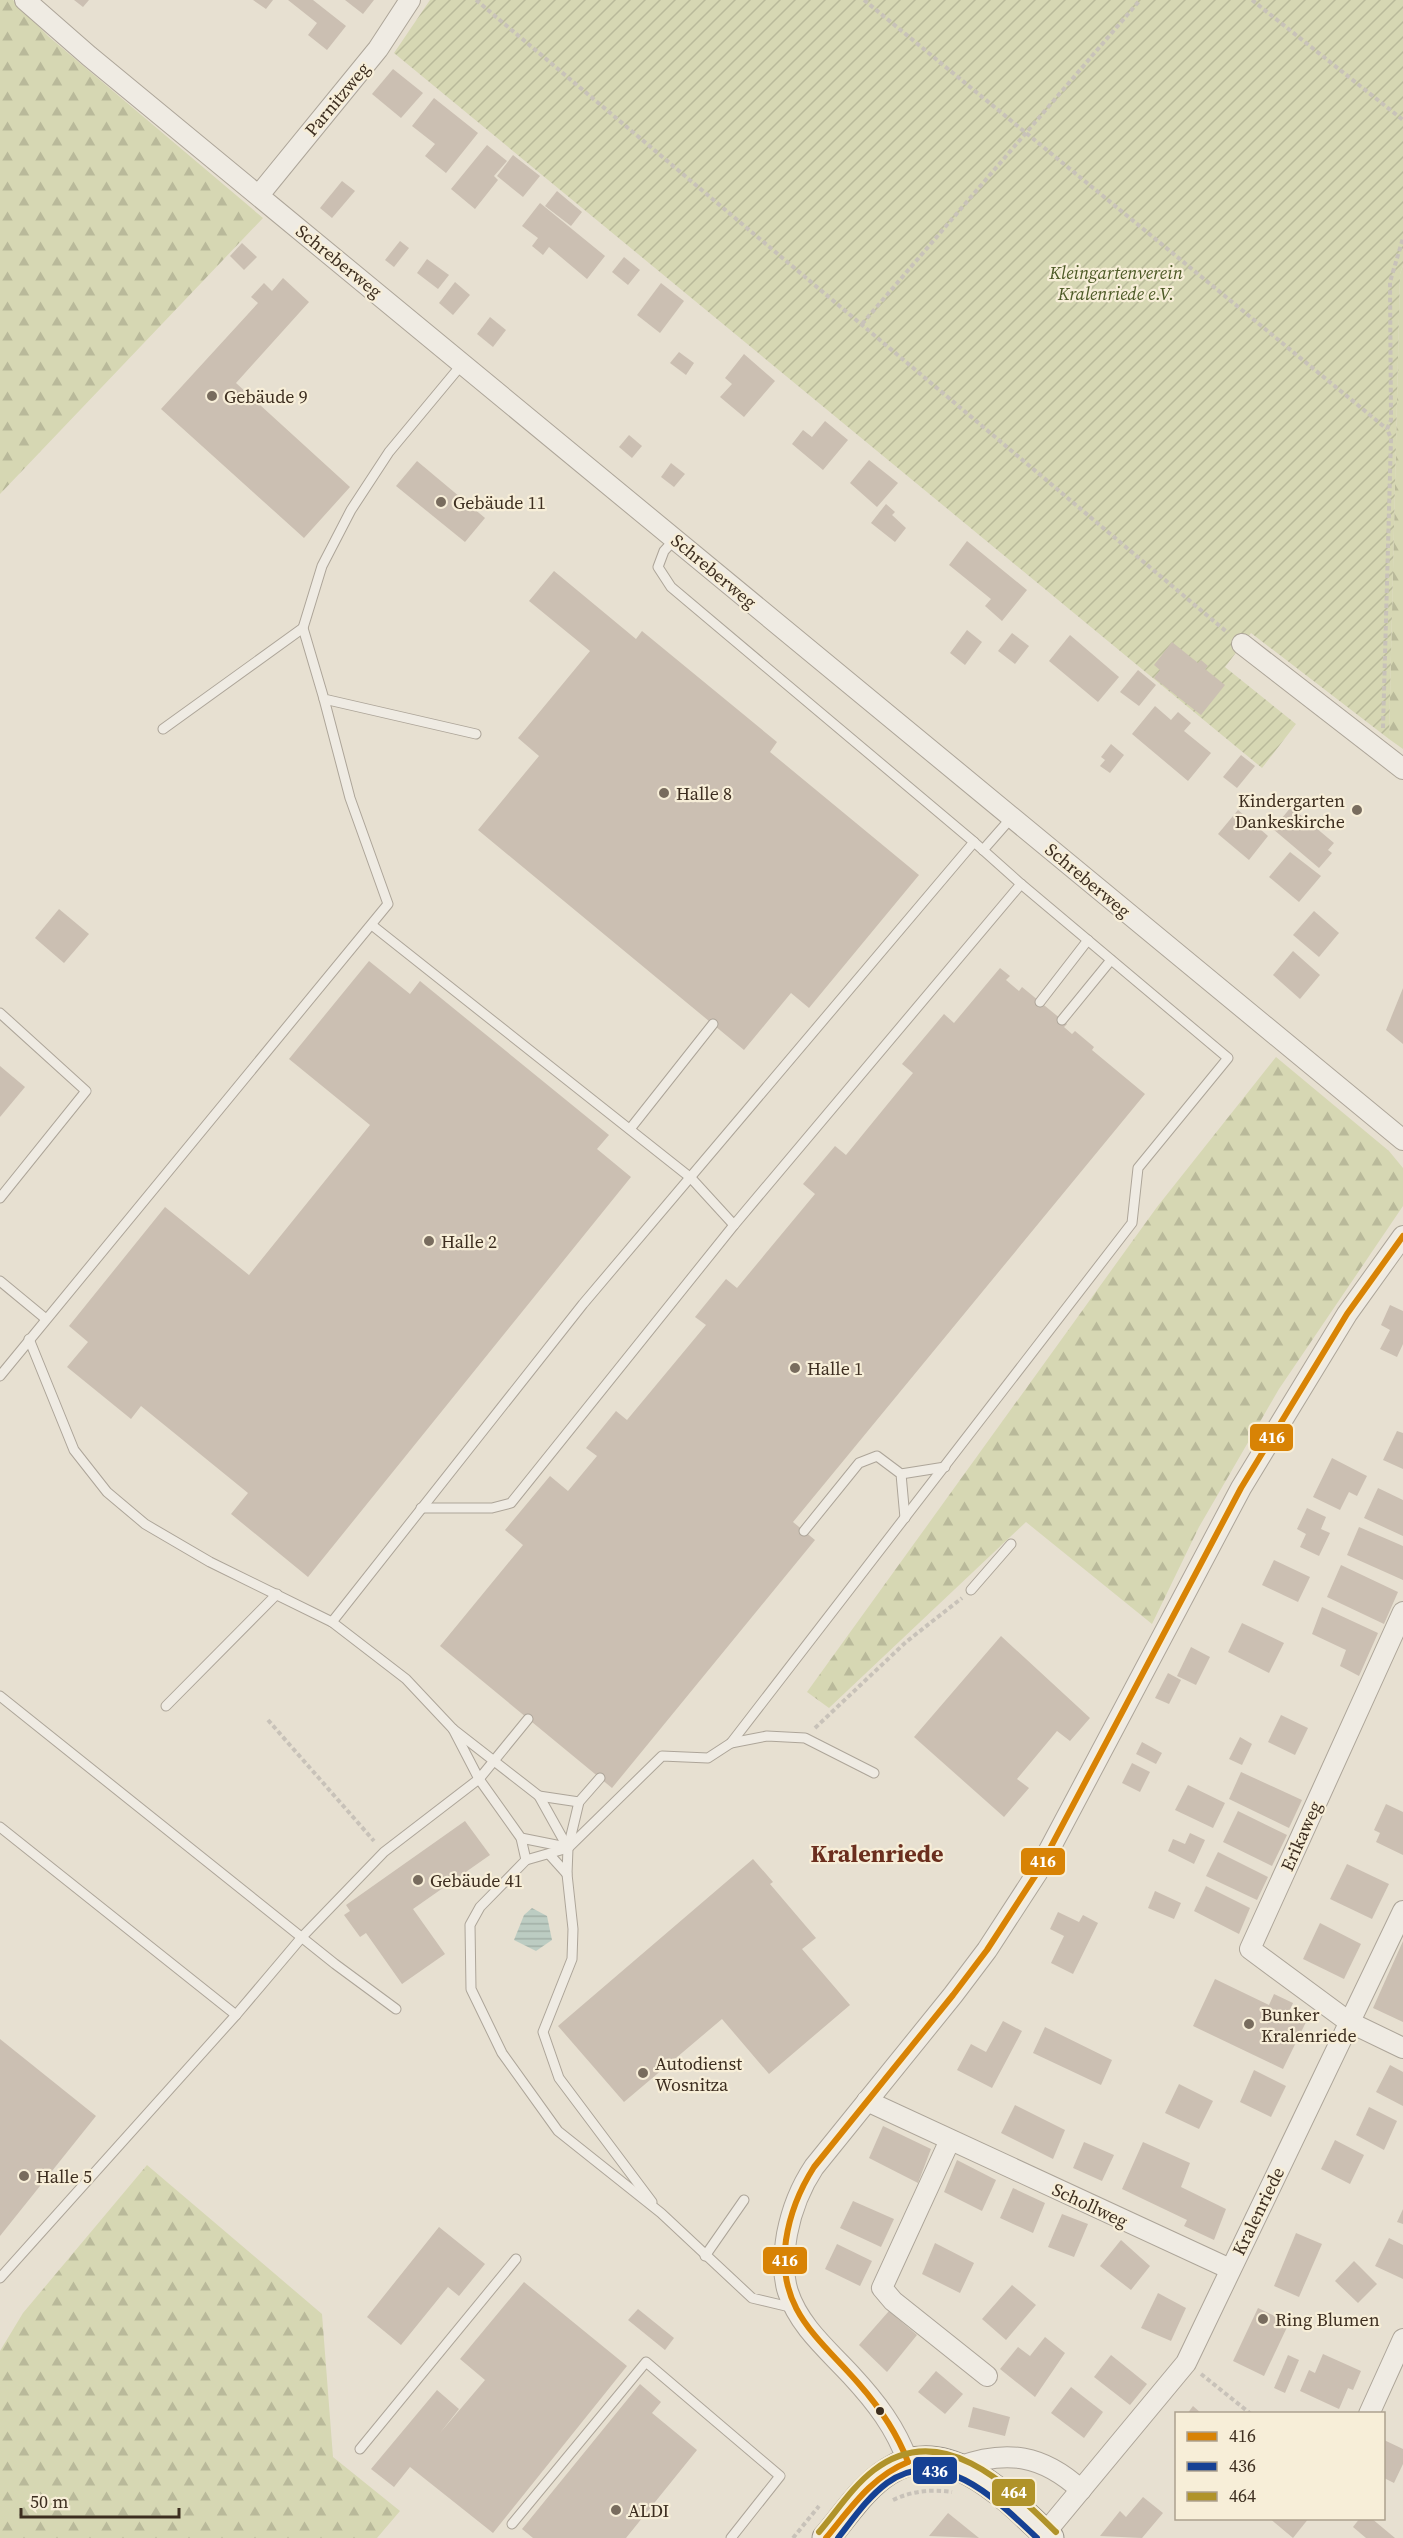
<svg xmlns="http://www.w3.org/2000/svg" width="1403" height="2538" font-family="'Source Serif 4',serif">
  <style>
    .forest { fill: url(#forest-firs) }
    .garden { fill: url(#garden-furrows) }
    .water { fill: url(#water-rules) }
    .building { fill: #cbbfb2 }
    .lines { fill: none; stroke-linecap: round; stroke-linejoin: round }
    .service-casing { stroke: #ada599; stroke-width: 11 }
    .minor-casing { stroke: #ada599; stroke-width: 22 }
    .secondary-casing { stroke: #9c958a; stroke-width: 29 }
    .path { stroke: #c8c2b9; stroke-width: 4; stroke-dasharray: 4.5 3; stroke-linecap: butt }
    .service { stroke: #efebe3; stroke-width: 9 }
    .minor { stroke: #efebe3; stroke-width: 20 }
    .secondary { stroke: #efebe3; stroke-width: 27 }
    .bus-1-casing { stroke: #f7eed8; stroke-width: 10 }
    .bus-2-casing { stroke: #f7eed8; stroke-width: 10 }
    .bus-3-casing { stroke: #f7eed8; stroke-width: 10 }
    .bus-1 { stroke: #d88305; stroke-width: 6 }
    .bus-2 { stroke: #164194; stroke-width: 6 }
    .bus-3 { stroke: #b0932a; stroke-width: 6 }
    .poi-dot { fill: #786c5e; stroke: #f7eed8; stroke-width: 2 }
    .bus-dot { fill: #3d2e20; stroke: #f7eed8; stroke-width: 2 }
    .labels { text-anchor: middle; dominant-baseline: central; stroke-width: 4.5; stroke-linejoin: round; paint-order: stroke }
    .street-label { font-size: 18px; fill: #3d2e20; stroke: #f7eed8 }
    .park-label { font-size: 18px; font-style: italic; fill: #4d5a26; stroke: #f7eed8 }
    .poi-label { font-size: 18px; fill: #3d2e20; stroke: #f7eed8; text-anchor: start }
    .district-label { font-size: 24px; font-weight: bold; fill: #6b2e1e; stroke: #f7eed8 }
    .line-badge { stroke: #f7eed8; stroke-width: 2 }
    .badge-label { font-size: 16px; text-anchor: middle; font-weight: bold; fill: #fff }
  </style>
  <defs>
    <pattern id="forest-firs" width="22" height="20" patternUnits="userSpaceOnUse" patternTransform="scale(1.5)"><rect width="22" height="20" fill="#d6d7b3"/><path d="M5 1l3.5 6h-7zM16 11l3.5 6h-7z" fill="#b9b99a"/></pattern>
    <pattern id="garden-furrows" width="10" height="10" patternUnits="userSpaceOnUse" patternTransform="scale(1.5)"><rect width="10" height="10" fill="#d6d7b3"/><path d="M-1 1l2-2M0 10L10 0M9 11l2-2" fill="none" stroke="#b9b99a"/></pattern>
    <pattern id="water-rules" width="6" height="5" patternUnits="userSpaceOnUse" patternTransform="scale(1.5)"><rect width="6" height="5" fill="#bcccc2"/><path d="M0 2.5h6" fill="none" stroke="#a2b0a6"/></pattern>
  </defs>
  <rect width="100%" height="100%" fill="#e7e0d1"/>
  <g class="forest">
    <polygon points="0,0 13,0 48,36 263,218 0,494"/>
    <polygon points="1403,265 1403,749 1389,739 1400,274"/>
    <polygon points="1276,1057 1389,1151 1403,1168 1403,1206 1279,1389 1199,1527 1152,1624 1026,1522 829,1708 807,1692 1157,1207"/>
    <polygon points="147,2165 322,2314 333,2457 400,2511 377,2538 0,2538 0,2351 23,2313"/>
  </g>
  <polygon class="garden" points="430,0 1403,0 1403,265 1400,274 1389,739 1251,633 1225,667 1296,724 1262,768 394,53"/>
  <polygon class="water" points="532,1908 547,1916 552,1940 536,1951 514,1940 524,1915"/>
  <g class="building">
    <polygon points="74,0 89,0 83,7"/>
    <polygon points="253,0 273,0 266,9"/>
    <polygon points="288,0 313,0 346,26 327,50 308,35 317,23"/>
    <polygon points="345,0 374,0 363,14"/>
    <polygon points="393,69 423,93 401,118 372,94"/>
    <polygon points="434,98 478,133 446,173 425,156 435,144 412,126"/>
    <polygon points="487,145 507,161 494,176 498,180 475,209 451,189"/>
    <polygon points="513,155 540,176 523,197 497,176"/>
    <polygon points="342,181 355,191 332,218 320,208"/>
    <polygon points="557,191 582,212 571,226 545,206"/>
    <polygon points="540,203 605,256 587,279 549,247 543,255 532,246 538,238 522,226"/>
    <polygon points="400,241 409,248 394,267 385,260"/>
    <polygon points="242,243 257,257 244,270 230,256"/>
    <polygon points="624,257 640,270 628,285 612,272"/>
    <polygon points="427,259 449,275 438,289 417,273"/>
    <polygon points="283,278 309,302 236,383 350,487 304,538 161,409 258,303 251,297 264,283 272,291"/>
    <polygon points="455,282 470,295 453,315 439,303"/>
    <polygon points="661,283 684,301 660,333 637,315"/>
    <polygon points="490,317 506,330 493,347 477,334"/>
    <polygon points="679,352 694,363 686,375 670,363"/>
    <polygon points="744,354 775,381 744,417 720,397 732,384 725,378"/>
    <polygon points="825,421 848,440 823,470 792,444 803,430 812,437"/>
    <polygon points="629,435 642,446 632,458 619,447"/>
    <polygon points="869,460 898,483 877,507 850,483"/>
    <polygon points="417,461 485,518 465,542 396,486"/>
    <polygon points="671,463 685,474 674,487 661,477"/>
    <polygon points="886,504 895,512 892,515 906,528 895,542 871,523"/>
    <polygon points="967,541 1027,590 1002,621 985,606 991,599 949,565"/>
    <polygon points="554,571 636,639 642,631 777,742 770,752 919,875 809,1008 791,993 744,1050 478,830 539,756 518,738 590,651 529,601"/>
    <polygon points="967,630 982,642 965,665 950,653"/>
    <polygon points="1012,633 1029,646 1015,664 998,651"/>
    <polygon points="1070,635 1119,677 1098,702 1049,661"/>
    <polygon points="1172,642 1198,663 1201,660 1208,666 1205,669 1225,685 1201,715 1154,678 1160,670 1154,665"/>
    <polygon points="1138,670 1156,685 1139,706 1120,692"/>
    <polygon points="1155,706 1171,720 1178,712 1191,723 1184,731 1211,753 1188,781 1132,734"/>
    <polygon points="1111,744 1124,755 1110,773 1100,766 1105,760 1101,757"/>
    <polygon points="1241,755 1255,766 1237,788 1223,777"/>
    <polygon points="1291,807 1334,843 1328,850 1332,853 1319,868 1273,829"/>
    <polygon points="1238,810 1268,836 1249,860 1218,834"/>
    <polygon points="1290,852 1321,876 1299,902 1269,877"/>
    <polygon points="59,909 89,934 64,963 35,938"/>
    <polygon points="1314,911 1339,933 1319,957 1293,935"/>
    <polygon points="1293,951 1320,975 1300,999 1273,975"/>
    <polygon points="369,961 410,994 420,981 609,1135 597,1149 631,1177 308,1577 231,1514 248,1493 141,1406 131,1419 67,1367 88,1342 69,1326 165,1207 249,1275 370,1125 289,1059"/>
    <polygon points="1000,968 1010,976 1006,980 1019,991 1022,987 1067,1024 1064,1027 1072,1034 1075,1031 1094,1047 1092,1050 1145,1094 793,1522 815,1540 612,1788 440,1646 523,1545 505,1530 550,1476 568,1491 597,1456 586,1448 616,1411 627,1420 706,1325 695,1317 726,1279 737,1288 815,1194 803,1184 835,1146 846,1155 913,1073 902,1064 944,1014 954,1023"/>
    <polygon points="1403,988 1403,1044 1386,1030"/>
    <polygon points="0,1066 25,1087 0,1117"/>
    <polygon points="1390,1305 1403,1311 1403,1344 1397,1357 1380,1349 1390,1330 1381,1325"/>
    <polygon points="1397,1431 1403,1433 1403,1469 1383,1460"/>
    <polygon points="1332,1458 1367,1476 1357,1496 1349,1492 1340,1510 1313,1497"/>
    <polygon points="1378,1488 1403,1500 1403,1536 1364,1518"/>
    <polygon points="1307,1508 1326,1517 1321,1529 1330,1533 1319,1556 1300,1547 1306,1534 1297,1529"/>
    <polygon points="1359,1527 1403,1546 1403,1580 1347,1555"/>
    <polygon points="1274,1560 1310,1577 1298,1602 1262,1585"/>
    <polygon points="1341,1565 1398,1592 1384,1624 1327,1597"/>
    <polygon points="1322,1607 1378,1633 1359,1676 1340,1666 1346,1650 1312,1634"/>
    <polygon points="1242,1623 1284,1643 1269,1673 1228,1652"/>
    <polygon points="1001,1636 1090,1718 1070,1741 1057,1731 1017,1779 1029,1788 1004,1817 914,1737"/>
    <polygon points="1191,1647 1210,1657 1196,1685 1177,1676"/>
    <polygon points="1168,1673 1181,1680 1169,1704 1155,1698"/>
    <polygon points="1281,1715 1308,1728 1295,1755 1268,1742"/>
    <polygon points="1240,1737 1252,1744 1242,1765 1229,1759"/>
    <polygon points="1142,1742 1162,1753 1156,1764 1136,1754"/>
    <polygon points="1132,1763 1150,1772 1140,1792 1122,1783"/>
    <polygon points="1241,1772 1302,1800 1289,1828 1229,1799"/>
    <polygon points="1188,1785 1225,1803 1213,1828 1175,1810"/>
    <polygon points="1386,1804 1403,1812 1403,1855 1376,1842 1380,1833 1374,1830"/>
    <polygon points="1238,1811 1287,1835 1272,1866 1223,1842"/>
    <polygon points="465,1821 490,1855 413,1909 445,1954 402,1984 366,1933 360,1937 344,1915 350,1911 346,1905"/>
    <polygon points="1190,1833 1205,1840 1194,1864 1168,1851 1173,1839 1185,1844"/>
    <polygon points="1218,1852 1268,1877 1257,1900 1206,1876"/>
    <polygon points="753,1859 773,1882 770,1884 816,1938 802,1949 850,2005 769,2074 722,2019 624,2102 558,2026"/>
    <polygon points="1347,1864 1389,1884 1372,1919 1330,1899"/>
    <polygon points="1206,1886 1250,1908 1239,1934 1194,1911"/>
    <polygon points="1155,1891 1181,1903 1174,1919 1148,1908"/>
    <polygon points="1058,1912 1079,1922 1083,1915 1098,1923 1073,1974 1051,1963 1064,1936 1050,1929"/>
    <polygon points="1320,1923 1361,1944 1344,1979 1303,1959"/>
    <polygon points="1403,1941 1403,2022 1373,2008"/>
    <polygon points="1215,1979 1269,2005 1274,1994 1293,2003 1288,2014 1306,2022 1283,2069 1193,2026"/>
    <polygon points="1003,2021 1022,2031 992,2088 957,2070 971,2044 986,2052"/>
    <polygon points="1045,2027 1112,2060 1101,2085 1033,2053"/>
    <polygon points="0,2039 96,2116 0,2236"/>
    <polygon points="1390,2065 1403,2072 1403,2106 1376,2092"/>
    <polygon points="1254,2070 1286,2086 1271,2117 1240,2102"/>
    <polygon points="1179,2084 1213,2101 1199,2129 1165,2113"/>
    <polygon points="1015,2105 1065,2130 1053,2159 1001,2133"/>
    <polygon points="1369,2107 1397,2121 1384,2150 1356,2135"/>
    <polygon points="883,2126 931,2149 918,2183 869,2158"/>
    <polygon points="1335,2140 1364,2155 1350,2184 1321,2169"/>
    <polygon points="1084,2142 1114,2155 1102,2181 1073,2168"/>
    <polygon points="1143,2142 1190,2163 1181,2187 1226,2209 1214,2240 1184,2226 1187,2220 1122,2189"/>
    <polygon points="957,2160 996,2180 982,2211 944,2192"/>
    <polygon points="1013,2188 1045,2203 1033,2233 1000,2218"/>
    <polygon points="853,2201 894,2219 881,2247 840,2228"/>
    <polygon points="1403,2209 1403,2224 1397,2222"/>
    <polygon points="1062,2214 1088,2224 1074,2257 1048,2247"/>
    <polygon points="439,2227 485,2264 459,2296 448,2287 401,2345 367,2317"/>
    <polygon points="1296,2233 1322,2244 1299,2297 1274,2286"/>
    <polygon points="1389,2238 1403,2245 1403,2279 1375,2266"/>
    <polygon points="1121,2240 1150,2266 1131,2290 1100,2266"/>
    <polygon points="935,2243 974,2263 960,2293 922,2274"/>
    <polygon points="837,2244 872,2261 860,2286 825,2269"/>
    <polygon points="1354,2261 1377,2284 1358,2303 1335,2281"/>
    <polygon points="524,2282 627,2366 493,2533 410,2467 394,2487 371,2469 437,2390 459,2409 440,2433 485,2380 460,2359"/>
    <polygon points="1012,2285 1036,2305 1006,2340 982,2319"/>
    <polygon points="1158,2293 1186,2308 1171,2341 1141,2328"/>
    <polygon points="1258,2308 1289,2323 1264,2376 1233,2361"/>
    <polygon points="638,2309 674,2338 665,2350 628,2320"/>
    <polygon points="889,2311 917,2335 887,2372 859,2345"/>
    <polygon points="1045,2337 1065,2353 1035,2397 1000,2369 1018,2347 1030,2356"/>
    <polygon points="1323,2354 1361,2371 1353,2390 1348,2388 1339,2409 1300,2391 1309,2370 1315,2373"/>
    <polygon points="1111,2355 1147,2384 1130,2405 1094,2377"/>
    <polygon points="1288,2355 1299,2360 1285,2393 1274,2388"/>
    <polygon points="936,2371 963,2394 945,2414 918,2392"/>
    <polygon points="640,2384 661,2402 652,2413 697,2450 626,2538 533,2538 522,2529"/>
    <polygon points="1071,2387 1103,2412 1084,2438 1051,2413"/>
    <polygon points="1193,2406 1202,2414 1187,2414"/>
    <polygon points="973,2407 1010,2417 1005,2436 968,2427"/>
    <polygon points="1384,2440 1403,2449 1403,2464 1394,2483 1384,2478"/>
    <polygon points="1143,2497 1163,2513 1142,2538 1100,2536 1120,2511 1126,2517"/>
    <polygon points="948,2513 979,2538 929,2536"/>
    <polygon points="1269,2518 1309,2518 1293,2538"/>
    <polygon points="1360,2518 1371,2518 1395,2538 1366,2538 1353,2527"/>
  </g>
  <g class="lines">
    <defs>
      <g id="service">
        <polyline points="463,363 389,452 351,510 322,566 303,628 324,699 476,734"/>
        <polyline points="163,729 303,628"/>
        <polyline points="983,850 1012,817"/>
        <polyline points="373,926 691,1178 734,1225"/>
        <polyline points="1040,1002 1088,940"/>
        <polyline points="0,1013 86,1091 0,1198"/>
        <polyline points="1062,1020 1111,960"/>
        <polyline points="630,1129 713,1024"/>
        <polyline points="0,1281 46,1319"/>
        <polyline points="29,1339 74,1450 107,1492 145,1524 210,1562 332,1622 406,1679 453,1729 539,1796 568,1848"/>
        <polyline points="0,1376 388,904 350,798 324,699"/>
        <polyline points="901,1474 945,1467"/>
        <polyline points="421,1508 492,1508 511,1503 734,1225 1021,884"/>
        <polyline points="804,1531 859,1463 877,1456 901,1474 905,1518"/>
        <polyline points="971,1590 1011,1544"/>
        <polyline points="332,1622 583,1304 974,842 671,587 658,567 664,551 675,539"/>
        <polyline points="0,1696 335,1964 396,2009"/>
        <polyline points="166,1706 277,1594"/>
        <polyline points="453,1729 479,1779 521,1838 526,1860 480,1907 470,1925 471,1989 502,2053 558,2131 661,2213 752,2298 794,2308"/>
        <polyline points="731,1743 767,1736 805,1738 874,1773"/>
        <polyline points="600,1778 579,1802 568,1848 567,1874 573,1929 572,1959 543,2032 559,2078 652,2202"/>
        <polyline points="539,1796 579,1802"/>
        <polyline points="0,1827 236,2015"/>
        <polyline points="521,1838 566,1847"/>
        <polyline points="549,1854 567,1874"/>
        <polyline points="526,1860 568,1848 662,1756 708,1758 731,1743 1132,1223 1138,1168 1228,1058 1021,884 974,842"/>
        <polyline points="705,2256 744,2200"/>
        <polyline points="0,2278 236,2015 302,1937 384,1852 479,1779 528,1719"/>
        <polyline points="360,2449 516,2259"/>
        <polyline points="512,2524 646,2362 780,2476 731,2538"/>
      </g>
      <g id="minor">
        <polyline points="25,0 89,56 1403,1140"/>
        <polyline points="259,195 378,49 410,0"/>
        <polyline points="1242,644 1403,769"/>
        <polyline points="1403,1612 1250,1949 1349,2022 1403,2048"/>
        <polyline points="867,2101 1230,2269"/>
        <polyline points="950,2140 882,2288 893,2301 987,2376"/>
        <polyline points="1369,2414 1403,2339"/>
        <path d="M908 2462C896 2428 876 2402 851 2375 828 2350 799 2326 788 2292 782 2274 784 2252 787 2234 792 2208 800 2188 814 2167L953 1995 987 1950 1037 1873 1241 1488 1347 1314 1403 1236"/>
        <path d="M958 2467C1007 2449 1043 2455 1081 2490"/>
        <polyline points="1045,2533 1186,2363 1403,1911"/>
      </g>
      <path id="secondary" d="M826 2538C846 2515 863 2487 889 2471 948 2433 1011 2501 1050 2538"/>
    </defs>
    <use href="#service" class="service-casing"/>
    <use href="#minor" class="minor-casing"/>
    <use href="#secondary" class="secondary-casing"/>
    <g class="path">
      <polyline points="476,0 1228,633"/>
      <polyline points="864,0 1387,429"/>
      <polyline points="1252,0 1403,120"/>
      <polyline points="862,324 1140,0"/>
      <polyline points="1383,728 1391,438 1387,429 1391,420 1390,282 1403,238"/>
      <polyline points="268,1720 374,1841"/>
      <polyline points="815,1728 906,1642 962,1598"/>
      <polyline points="1201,2374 1251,2414"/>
      <path d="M893 2500C912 2491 931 2489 952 2492"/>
      <polyline points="793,2538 819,2506"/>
    </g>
    <use href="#service" class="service"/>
    <use href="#minor" class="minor"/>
    <use href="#secondary" class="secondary"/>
    <defs>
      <g id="bus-1">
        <path d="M908 2462C897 2433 880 2408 859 2384 818 2337 776 2309 786 2240 790 2213 800 2189 814 2167L953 1995 987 1950 1037 1873 1241 1488 1347 1314 1403 1236"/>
        <path d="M826 2538C851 2508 871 2477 908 2462"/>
      </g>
      <path id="bus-2" d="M838 2538C853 2519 867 2498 887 2483 942 2443 999 2502 1037 2538"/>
      <path id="bus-3" d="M819 2532C837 2511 852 2487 874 2470 942 2418 1009 2486 1056 2532"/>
    </defs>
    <use href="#bus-1" class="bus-1-casing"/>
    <use href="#bus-2" class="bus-2-casing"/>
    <use href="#bus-3" class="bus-3-casing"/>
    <use href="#bus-1" class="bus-1"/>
    <use href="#bus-2" class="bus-2"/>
    <use href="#bus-3" class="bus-3"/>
  </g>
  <g class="poi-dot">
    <circle cx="212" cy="396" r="6"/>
    <circle cx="441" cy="502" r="6"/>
    <circle cx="664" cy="793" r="6"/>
    <circle cx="1357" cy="810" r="6"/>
    <circle cx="429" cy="1241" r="6"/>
    <circle cx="795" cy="1368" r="6"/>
    <circle cx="418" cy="1880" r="6"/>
    <circle cx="1249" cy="2024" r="6"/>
    <circle cx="643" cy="2073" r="6"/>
    <circle cx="24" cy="2176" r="6"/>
    <circle cx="1263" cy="2319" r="6"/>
    <circle cx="616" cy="2510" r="6"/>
  </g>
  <circle class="bus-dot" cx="880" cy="2411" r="5"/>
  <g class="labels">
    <g class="street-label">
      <text transform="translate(337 99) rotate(-50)">Parnitzweg</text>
      <text transform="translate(339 261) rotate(39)">Schreberweg</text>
      <text transform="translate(714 571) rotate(40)">Schreberweg</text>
      <text transform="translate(1088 880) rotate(40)">Schreberweg</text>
      <text transform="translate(1301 1836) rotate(-66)">Erikaweg</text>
      <text transform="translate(1090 2205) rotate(25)">Schollweg</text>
      <text transform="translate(1258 2211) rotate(-64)">Kralenriede</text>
    </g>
    <g class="park-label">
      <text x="1116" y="272">Kleingartenverein<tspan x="1116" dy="21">Kralenriede e.V.</tspan></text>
    </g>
    <g class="poi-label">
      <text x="224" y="396">Gebäude 9</text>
      <text x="453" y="502">Gebäude 11</text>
      <text x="676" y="793">Halle 8</text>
      <text x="1345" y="800" text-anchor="end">Kindergarten<tspan x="1345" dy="21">Dankeskirche</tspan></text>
      <text x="441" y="1241">Halle 2</text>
      <text x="807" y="1368">Halle 1</text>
      <text x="430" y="1880">Gebäude 41</text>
      <text x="1261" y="2014">Bunker<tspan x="1261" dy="21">Kralenriede</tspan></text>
      <text x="655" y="2063">Autodienst<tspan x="655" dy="21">Wosnitza</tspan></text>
      <text x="36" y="2176">Halle 5</text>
      <text x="1275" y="2319">Ring Blumen</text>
      <text x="628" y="2510">ALDI</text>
    </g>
    <g class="district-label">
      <text x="877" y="1853">Kralenriede</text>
    </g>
  </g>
  <g class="line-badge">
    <rect x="1249" y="1423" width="45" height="29" rx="6" fill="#d88305"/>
    <rect x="1020" y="1847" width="46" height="29" rx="6" fill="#d88305"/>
    <rect x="762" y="2246" width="46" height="29" rx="6" fill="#d88305"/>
    <rect x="912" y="2456" width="46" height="29" rx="6" fill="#164194"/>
    <rect x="991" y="2478" width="45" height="29" rx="6" fill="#b0932a"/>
  </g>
  <g class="badge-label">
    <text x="1272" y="1443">416</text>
    <text x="1043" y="1867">416</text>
    <text x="785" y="2266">416</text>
    <text x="935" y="2477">436</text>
    <text x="1014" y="2498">464</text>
  </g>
  <rect x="1175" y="2412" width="210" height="108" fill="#f7eed8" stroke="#ada18e" stroke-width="1.5"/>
  <rect x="1187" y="2432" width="30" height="9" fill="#d88305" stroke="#ada18e" stroke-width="1.5"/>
  <text x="1229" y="2442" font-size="18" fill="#3d2e20">416</text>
  <rect x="1187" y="2462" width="30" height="9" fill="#164194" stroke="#ada18e" stroke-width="1.5"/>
  <text x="1229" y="2472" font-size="18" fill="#3d2e20">436</text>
  <rect x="1187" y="2492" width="30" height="9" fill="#b0932a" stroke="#ada18e" stroke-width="1.5"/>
  <text x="1229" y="2502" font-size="18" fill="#3d2e20">464</text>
  <path d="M21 2508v9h158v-9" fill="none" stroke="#3d2e20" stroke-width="3"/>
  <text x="30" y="2508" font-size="18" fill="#3d2e20" stroke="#f7eed8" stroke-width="4.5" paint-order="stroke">50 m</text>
</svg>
